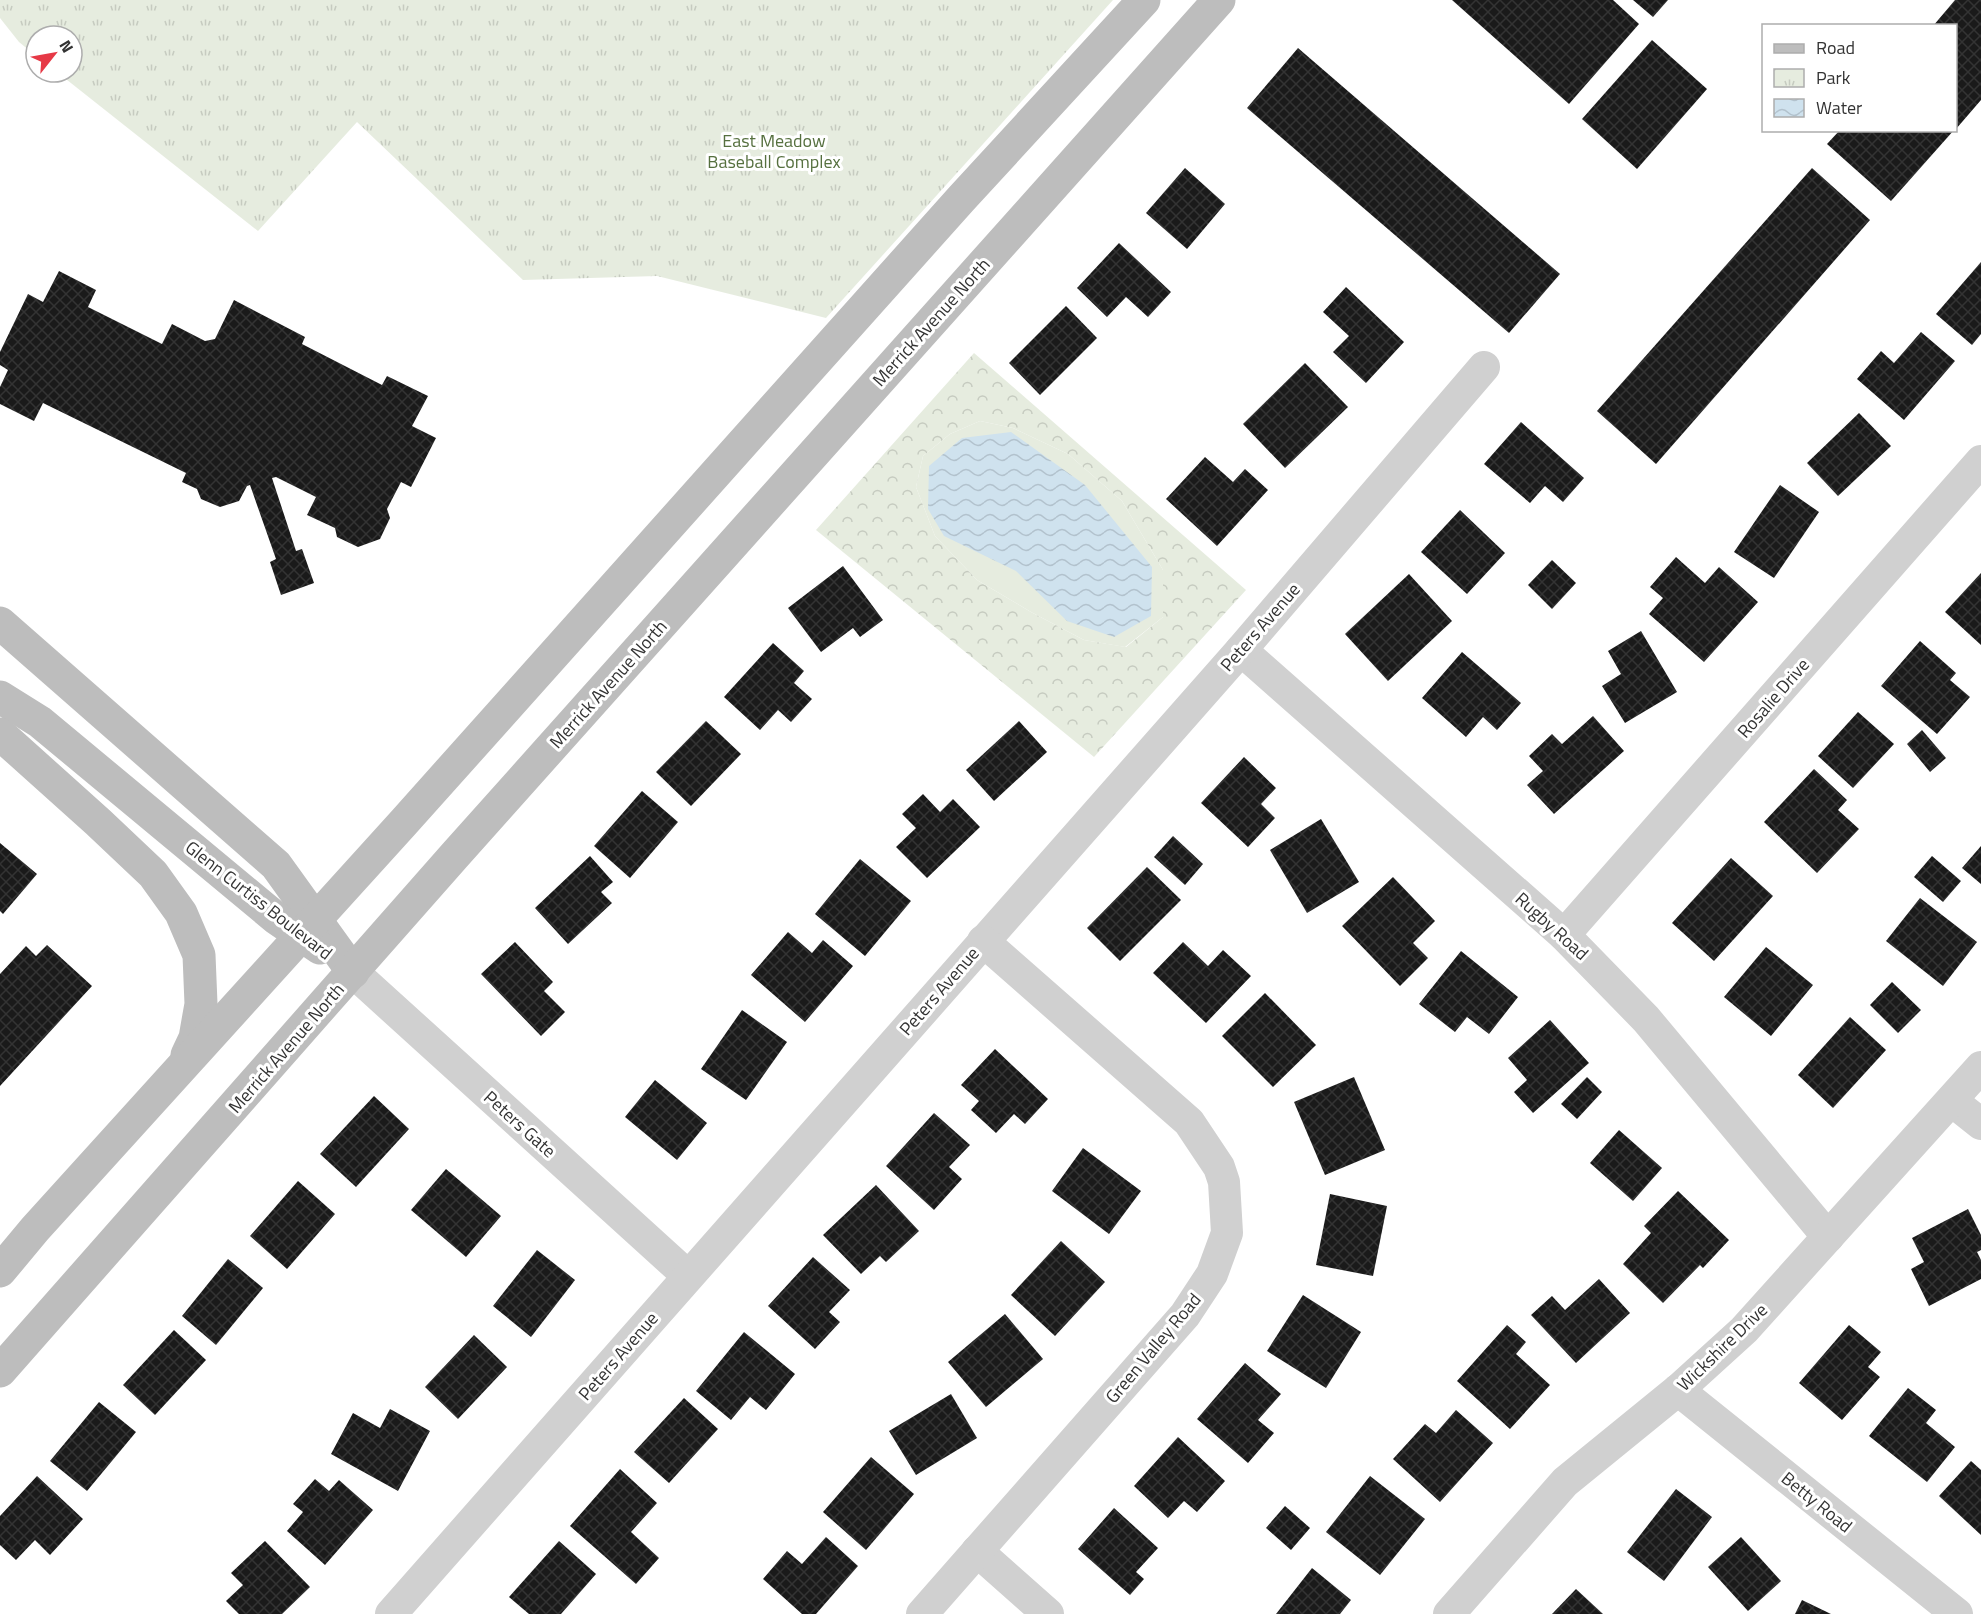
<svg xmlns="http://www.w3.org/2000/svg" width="1981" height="1614" font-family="'Titillium Web',sans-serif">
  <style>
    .grass { fill: #e6ecdf }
    .forest { fill: url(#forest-crowns); fill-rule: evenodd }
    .park { fill: url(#park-tufts) }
    .water { fill: url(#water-waves) }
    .building { fill: url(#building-cross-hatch) }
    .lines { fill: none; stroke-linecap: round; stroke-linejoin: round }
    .street { stroke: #d0d0d0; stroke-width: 32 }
    .secondary { stroke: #bdbdbd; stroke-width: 33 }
    .labels { text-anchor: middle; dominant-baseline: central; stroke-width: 6; stroke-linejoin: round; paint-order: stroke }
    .park-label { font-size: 18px; fill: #56703f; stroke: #fff }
    .street-label { font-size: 18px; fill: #333; stroke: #fff }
  </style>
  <defs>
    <pattern id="forest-crowns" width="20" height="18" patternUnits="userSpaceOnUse" patternTransform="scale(1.5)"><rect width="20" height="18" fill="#e6ecdf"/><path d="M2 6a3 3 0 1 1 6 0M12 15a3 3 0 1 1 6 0" fill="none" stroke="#c6cbc0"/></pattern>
    <pattern id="park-tufts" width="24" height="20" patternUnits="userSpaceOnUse" patternTransform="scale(1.5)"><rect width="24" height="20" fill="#e6ecdf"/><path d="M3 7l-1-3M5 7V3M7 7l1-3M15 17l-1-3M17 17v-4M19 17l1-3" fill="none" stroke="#c6cbc0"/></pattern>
    <pattern id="water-waves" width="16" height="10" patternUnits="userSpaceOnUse" patternTransform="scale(1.5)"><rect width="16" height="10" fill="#cfe2ee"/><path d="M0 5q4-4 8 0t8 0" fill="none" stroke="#b2c2cd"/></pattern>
    <pattern id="building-cross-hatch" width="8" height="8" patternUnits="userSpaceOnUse" patternTransform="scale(1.5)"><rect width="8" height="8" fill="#1a1a1a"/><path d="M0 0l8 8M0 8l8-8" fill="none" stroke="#333"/></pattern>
  </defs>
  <rect width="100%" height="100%" fill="#fff"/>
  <polygon class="grass" points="980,421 1013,428 1068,454 1122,501 1163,570 1163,617 1125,647 1084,640 1031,612 977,580 935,536 916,487 923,456 950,434"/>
  <path class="forest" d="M974 353 1246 590 1094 757 816 530ZM980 421 1013 428 1068 454 1122 501 1163 570V617L1126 647 1084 640 1031 612 977 580 935 536 916 487 923 456 950 434Z"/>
  <polygon class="park" points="0,0 1113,0 826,318 657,276 523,280 357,122 258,231 57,72 72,72 72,36 36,36 36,56 19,42 0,18"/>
  <polygon class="water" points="1011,432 1085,485 1152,567 1151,616 1114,637 1067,621 1016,571 944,536 928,509 929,466 962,438"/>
  <g class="building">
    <polygon points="1452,0 1613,0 1639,24 1569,104"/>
    <polygon points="1633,0 1668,0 1653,17"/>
    <polygon points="1955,0 1981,0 1981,100 1956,129 1956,26 1933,26"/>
    <polygon points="1652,40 1707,89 1637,169 1582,119"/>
    <polygon points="1298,48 1560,274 1509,333 1247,108"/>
    <polygon points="1840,130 1954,130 1891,201 1827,144"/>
    <polygon points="1185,168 1225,204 1187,249 1146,213"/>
    <polygon points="1812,168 1870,220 1656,464 1597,411"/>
    <polygon points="1119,243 1171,292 1148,317 1126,297 1107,317 1077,288"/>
    <polygon points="1981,262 1981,334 1972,345 1936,314"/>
    <polygon points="59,271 96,290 88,307 162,344 172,324 205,341 215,339 234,300 305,337 302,344 382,385 387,376 428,396 412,426 436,438 411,487 401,482 387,509 390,518 380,539 358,547 337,537 335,528 307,515 316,497 276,477 272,478 296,551 302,549 314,583 281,595 270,562 276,559 250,485 247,486 239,501 220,507 201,499 197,489 182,482 186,473 43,403 34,421 0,404 0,387 8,370 0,365 0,352 28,294 43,302"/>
    <polygon points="1346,287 1404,342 1366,383 1333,352 1349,336 1323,312"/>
    <polygon points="1066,306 1097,338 1040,395 1009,363"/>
    <polygon points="1921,332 1955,361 1904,420 1857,379 1881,351 1894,363"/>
    <polygon points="1305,363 1348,407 1285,468 1243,424"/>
    <polygon points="1859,413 1891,446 1838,496 1807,463"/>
    <polygon points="1521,422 1584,478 1563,502 1545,486 1530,503 1484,464"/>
    <polygon points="1205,457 1233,482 1245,469 1268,490 1217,546 1166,499"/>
    <polygon points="1780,485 1819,512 1774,578 1734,552"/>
    <polygon points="1460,510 1505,553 1467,594 1421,552"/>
    <polygon points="1676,557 1705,583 1719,567 1758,602 1704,662 1649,614 1663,598 1650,587"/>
    <polygon points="1552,560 1576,583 1552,609 1528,585"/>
    <polygon points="843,566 883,620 860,637 853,628 821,652 788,608"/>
    <polygon points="1981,573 1981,645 1945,612"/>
    <polygon points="1409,574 1452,621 1388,681 1345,634"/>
    <polygon points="1641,631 1677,692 1625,723 1602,686 1621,674 1608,651"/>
    <polygon points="1920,641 1956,673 1950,680 1970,697 1937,734 1881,686"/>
    <polygon points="773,643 804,671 794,683 812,699 791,722 778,710 760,730 724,697"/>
    <polygon points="1462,652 1521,703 1497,730 1483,717 1466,737 1422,698"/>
    <polygon points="1858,712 1894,744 1853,788 1818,756"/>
    <polygon points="1593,716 1624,751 1554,814 1527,785 1543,771 1529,756 1552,734 1562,744"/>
    <polygon points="706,721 741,754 691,806 656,772"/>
    <polygon points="1019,721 1047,752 994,801 966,770"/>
    <polygon points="1922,730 1946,758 1930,772 1907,744"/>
    <polygon points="1244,757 1276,788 1261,804 1275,818 1248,847 1201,803"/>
    <polygon points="1814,769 1847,800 1838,810 1859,829 1817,873 1764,822"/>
    <polygon points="642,791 678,822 630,878 594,846"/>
    <polygon points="923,794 940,812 953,799 980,827 927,878 896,847 916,828 902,814"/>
    <polygon points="1321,819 1359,882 1307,913 1270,850"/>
    <polygon points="1173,836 1203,864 1185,885 1154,857"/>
    <polygon points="0,843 37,874 3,914 0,911"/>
    <polygon points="1981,846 1981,884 1962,868"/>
    <polygon points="590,856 613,882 601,892 612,903 568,944 535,908"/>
    <polygon points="1932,856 1961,881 1943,902 1914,877"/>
    <polygon points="1731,858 1773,896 1714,961 1672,923"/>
    <polygon points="860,859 911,901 865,956 815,914"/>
    <polygon points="1147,867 1181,900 1120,961 1087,928"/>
    <polygon points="1393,877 1435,921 1413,943 1428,958 1400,986 1342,926"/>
    <polygon points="1920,898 1977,942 1943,986 1886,941"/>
    <polygon points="788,932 812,953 823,940 853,966 805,1022 751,975"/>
    <polygon points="515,942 553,982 544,991 565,1012 541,1036 481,974"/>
    <polygon points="1183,942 1208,966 1223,950 1251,976 1206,1023 1153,973"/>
    <polygon points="47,945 92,986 0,1086 0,974 26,946 36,956"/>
    <polygon points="1766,947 1813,985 1771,1036 1724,997"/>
    <polygon points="1461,951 1518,997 1489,1034 1467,1017 1455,1032 1419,1004"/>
    <polygon points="1892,982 1921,1010 1898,1033 1870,1005"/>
    <polygon points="1265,993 1316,1045 1273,1087 1222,1036"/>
    <polygon points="742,1010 787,1042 746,1100 701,1069"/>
    <polygon points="1850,1017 1886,1050 1833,1108 1798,1075"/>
    <polygon points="1550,1020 1589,1063 1533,1113 1514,1092 1527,1080 1508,1058"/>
    <polygon points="995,1049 1048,1099 1025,1124 1014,1114 996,1133 971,1110 979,1101 961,1085"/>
    <polygon points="1354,1077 1385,1150 1325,1175 1294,1102"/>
    <polygon points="1587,1077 1602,1092 1577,1119 1561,1104"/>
    <polygon points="655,1080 707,1123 677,1160 625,1117"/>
    <polygon points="374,1096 409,1129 356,1187 320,1154"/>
    <polygon points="934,1113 970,1145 949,1167 962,1179 934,1210 886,1166"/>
    <polygon points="1619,1130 1662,1168 1633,1201 1590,1163"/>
    <polygon points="1083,1148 1141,1191 1109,1234 1052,1191"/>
    <polygon points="446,1169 501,1216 466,1257 411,1210"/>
    <polygon points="298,1181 335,1214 287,1269 250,1236"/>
    <polygon points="876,1185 919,1231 886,1262 880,1256 861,1274 823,1235"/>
    <polygon points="1678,1191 1729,1240 1703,1268 1700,1265 1663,1303 1623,1264 1651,1233 1644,1226"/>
    <polygon points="1330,1194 1387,1206 1373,1276 1316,1265"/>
    <polygon points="1968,1209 1981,1235 1981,1250 1977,1252 1981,1260 1981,1279 1929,1306 1911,1269 1924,1262 1912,1238"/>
    <polygon points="1061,1241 1105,1282 1055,1336 1011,1295"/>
    <polygon points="537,1250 575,1280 531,1337 493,1306"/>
    <polygon points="813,1257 850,1290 829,1312 840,1322 815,1349 768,1306"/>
    <polygon points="228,1259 263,1288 216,1345 182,1316"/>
    <polygon points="1599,1279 1630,1313 1576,1363 1531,1315 1552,1296 1565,1310"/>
    <polygon points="1303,1295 1361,1332 1326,1388 1267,1351"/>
    <polygon points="1005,1314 1043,1359 986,1407 948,1362"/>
    <polygon points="1507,1325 1526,1342 1516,1354 1550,1385 1510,1429 1457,1381"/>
    <polygon points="1849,1325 1881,1352 1868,1367 1880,1377 1842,1420 1799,1383"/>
    <polygon points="174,1330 206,1360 155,1415 123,1385"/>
    <polygon points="744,1332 795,1374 766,1410 750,1397 731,1420 696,1391"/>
    <polygon points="474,1335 507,1367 458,1419 425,1387"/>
    <polygon points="1245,1363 1281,1394 1258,1420 1274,1433 1248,1463 1197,1419"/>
    <polygon points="1908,1388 1936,1410 1926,1423 1955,1447 1927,1482 1869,1436"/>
    <polygon points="951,1394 977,1438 916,1475 889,1431"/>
    <polygon points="684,1398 718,1429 669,1483 634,1452"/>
    <polygon points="99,1402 136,1432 87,1491 50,1461"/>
    <polygon points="390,1409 430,1431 398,1491 331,1454 353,1413 380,1428"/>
    <polygon points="1456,1410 1493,1443 1440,1502 1393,1459 1425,1424 1436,1433"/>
    <polygon points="1178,1437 1225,1481 1197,1512 1184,1501 1168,1518 1134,1486"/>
    <polygon points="871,1457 914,1494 866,1550 823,1512"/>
    <polygon points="1971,1461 1981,1470 1981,1535 1939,1496"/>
    <polygon points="620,1469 657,1503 631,1532 659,1558 636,1584 570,1526"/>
    <polygon points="37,1476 83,1519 50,1555 35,1540 16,1560 0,1545 0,1516"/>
    <polygon points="1370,1476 1425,1519 1380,1575 1326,1532"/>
    <polygon points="315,1479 329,1491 339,1480 373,1510 325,1565 287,1531 303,1512 293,1504"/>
    <polygon points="1676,1489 1712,1517 1664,1581 1627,1552"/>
    <polygon points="1285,1506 1310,1528 1291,1550 1266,1528"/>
    <polygon points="1114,1508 1158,1548 1136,1572 1144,1579 1130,1595 1078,1549"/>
    <polygon points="826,1537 858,1566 816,1614 802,1614 763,1579 787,1551 802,1564"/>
    <polygon points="1741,1537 1781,1581 1748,1611 1708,1567"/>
    <polygon points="265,1541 310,1587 282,1614 239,1614 226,1601 243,1585 231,1573"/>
    <polygon points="559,1541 596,1574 561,1614 529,1614 509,1597"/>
    <polygon points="1312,1568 1351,1600 1340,1614 1276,1614"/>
    <polygon points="1576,1589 1603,1614 1552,1614"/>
    <polygon points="1802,1600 1831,1614 1795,1614"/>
  </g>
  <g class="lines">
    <g class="street">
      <polyline points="1241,650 1564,935 1646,1019 1828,1237"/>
      <polyline points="1564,935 1981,461"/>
      <polyline points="353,972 688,1276"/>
      <polyline points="1952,1101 1981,1124"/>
      <polyline points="1678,1390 1957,1614"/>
      <polyline points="977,1551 1048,1614"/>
      <polyline points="391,1614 1241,650 1484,367"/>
      <polyline points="922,1614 1185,1315 1212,1274 1227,1233 1224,1182 1219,1167 1189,1122 983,941"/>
      <polyline points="1449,1614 1565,1482 1678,1390 1744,1330 1981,1067"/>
    </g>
    <g class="secondary">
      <polyline points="0,623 276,865 353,972"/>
      <polyline points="0,697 40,722 276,918 320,948"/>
      <polyline points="0,734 98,822 153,874 181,913 199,955 201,1004 195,1038 187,1055"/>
      <polyline points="0,1271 35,1229 404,822 961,199 1144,0"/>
      <polyline points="0,1371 455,855 1219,0"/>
    </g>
  </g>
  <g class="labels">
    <g class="park-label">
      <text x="774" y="140">East Meadow<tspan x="774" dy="21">Baseball Complex</tspan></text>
    </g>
    <g class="street-label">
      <text transform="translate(931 322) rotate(-48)">Merrick Avenue North</text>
      <text transform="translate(1260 627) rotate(-49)">Peters Avenue</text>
      <text transform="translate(608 684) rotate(-48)">Merrick Avenue North</text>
      <text transform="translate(1773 698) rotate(-49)">Rosalie Drive</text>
      <text transform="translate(259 900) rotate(38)">Glenn Curtiss Boulevard</text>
      <text transform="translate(1552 926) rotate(42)">Rugby Road</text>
      <text transform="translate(939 991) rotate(-49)">Peters Avenue</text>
      <text transform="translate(286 1048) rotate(-49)">Merrick Avenue North</text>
      <text transform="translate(520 1124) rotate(42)">Peters Gate</text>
      <text transform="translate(1722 1347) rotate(-44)">Wickshire Drive</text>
      <text transform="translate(1153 1348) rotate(-50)">Green Valley Road</text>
      <text transform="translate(618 1356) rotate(-49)">Peters Avenue</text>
      <text transform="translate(1817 1502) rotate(39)">Betty Road</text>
    </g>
  </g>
  <rect x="1762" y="24" width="195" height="108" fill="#ffffff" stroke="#adadad" stroke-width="1.5"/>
  <rect x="1774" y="44" width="30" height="9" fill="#bdbdbd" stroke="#adadad" stroke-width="1.5"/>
  <text x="1816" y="54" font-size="18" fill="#333333">Road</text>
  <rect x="1774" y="69" width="30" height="18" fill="url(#park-tufts)" stroke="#adadad" stroke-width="1.5"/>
  <text x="1816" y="84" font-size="18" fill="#333333">Park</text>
  <rect x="1774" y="99" width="30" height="18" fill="url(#water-waves)" stroke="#adadad" stroke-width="1.5"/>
  <text x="1816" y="114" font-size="18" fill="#333333">Water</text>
  <g transform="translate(54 54) rotate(59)"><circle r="28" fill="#ffffff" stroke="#adadad" stroke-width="1.5"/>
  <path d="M0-4.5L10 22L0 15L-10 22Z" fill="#e63946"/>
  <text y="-9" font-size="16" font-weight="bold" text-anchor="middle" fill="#333333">N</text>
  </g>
</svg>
